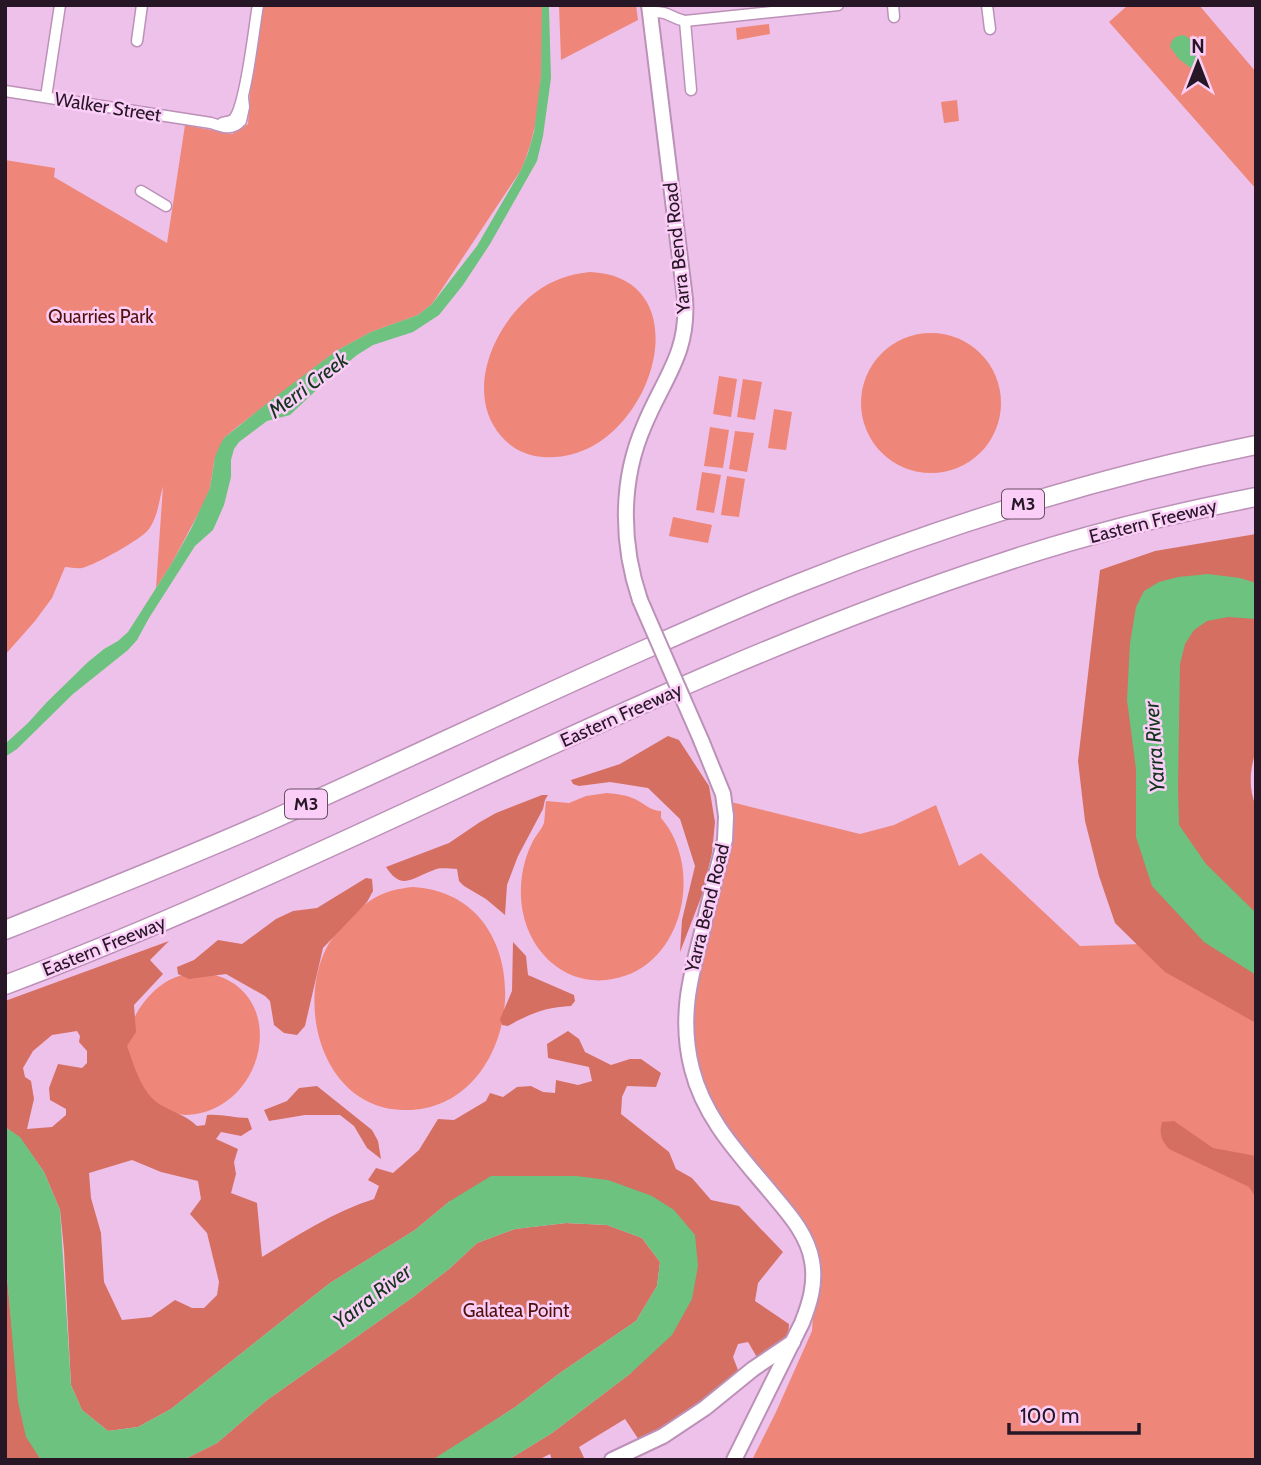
<svg xmlns="http://www.w3.org/2000/svg" width="1261" height="1465" font-family="Cabin,sans-serif">
  <style>
    .green { fill: #ee8779 }
    .forest { fill: #d56f62; fill-rule: evenodd }
    .water { fill: #6cc27e }
    .lines { fill: none; stroke-linecap: round; stroke-linejoin: round }
    .street-casing { stroke: #bc91b8; stroke-width: 13 }
    .secondary-casing { stroke: #bc91b8; stroke-width: 18 }
    .highway-casing { stroke: #bc91b8; stroke-width: 21 }
    .street { stroke: #fff; stroke-width: 10 }
    .secondary { stroke: #fff; stroke-width: 14 }
    .highway { stroke: #fff; stroke-width: 18 }
    .secondary-bridge-casing { stroke: #bc91b8; stroke-width: 18; stroke-linecap: butt }
    .secondary-bridge { stroke: #fff; stroke-width: 14 }
    .labels { text-anchor: middle; dominant-baseline: central; stroke-width: 5; stroke-linejoin: round; paint-order: stroke }
    .shield { fill: #fbcef8; stroke: #674e65; stroke-width: 2 }
    .shield-label { font-size: 18px; font-weight: bold; fill: #271726 }
    .street-label { font-size: 19px; fill: #271726; stroke: #fbcef8 }
    .park-label { font-size: 19px; fill: #52110c; stroke: #fbcef8 }
    .water-label { font-size: 21px; font-style: italic; fill: #12361b; stroke: #fbcef8 }
  </style>
  <rect width="100%" height="100%" fill="#eec1ea"/>
  <g class="green">
    <path d="M263 5H542C542 60 544 119 521 170L432 304 418 315 371 332 336 351 237 427 224 438 214 462 210 488 206 499 172 563 156 588 163 486C159 501 158 516 149 529 142 539 95 565 82 568 77 569 70 567 65 567L52 598 35 621 5 655V160L55 168 54 177 167 243 185 125 232 134 248 124 250 93Z"/>
    <polygon points="559,5 636,5 638,20 561,60"/>
    <polygon points="1128,5 1199,5 1256,72 1256,189 1109,22"/>
    <polygon points="769,24 770,34 737,40 736,28"/>
    <polygon points="957,100 959,121 944,123 941,102"/>
    <path d="M590 272C710 277 648 466 543 457 527 456 512 449 501 436 463 392 495 322 536 292 552 280 570 274 590 272Z"/>
    <circle cx="931" cy="403" r="70"/>
    <polygon points="719,376 737,379 731,417 713,414"/>
    <polygon points="743,379 762,382 755,420 737,417"/>
    <polygon points="774,409 792,412 786,450 768,448"/>
    <polygon points="710,427 729,430 723,468 704,466"/>
    <polygon points="735,431 754,433 747,472 729,469"/>
    <polygon points="702,472 721,475 714,513 696,510"/>
    <polygon points="727,476 745,479 739,517 721,515"/>
    <polygon points="673,517 712,525 708,543 669,536"/>
    <path d="M607 793C617 794 626 795 635 799 645 804 651 811 661 811V818C706 870 682 973 606 980 586 982 567 976 552 963 533 947 522 922 521 897 520 878 524 858 533 841 536 835 542 829 544 823 545 816 545 808 546 801L569 803 586 796Z"/>
    <polygon points="731,802 860,834 894,825 936,805 959,866 981,853 1080,946 1204,942 1256,975 1256,1460 752,1460 776,1412 812,1331 814,1296 807,1244 714,1120 686,1027"/>
    <path d="M413 887C548 895 526 1113 404 1110 329 1109 299 1020 322 958 328 942 337 931 349 919 370 898 383 890 413 887Z"/>
    <path d="M211 974C283 991 270 1089 208 1111 198 1114 185 1117 176 1113 166 1110 156 1103 147 1099 142 1086 128 1060 127 1048 126 1018 154 981 183 975 192 973 202 974 211 974Z"/>
  </g>
  <g class="forest">
    <path d="M1256 534V751C1250 768 1248 789 1256 806V1023L1165 972 1115 923 1099 876 1085 821 1078 761 1100 570 1155 551Z"/>
    <polygon points="668,736 679,740 709,786 715,822 712,853 702,895 680,952 682,920 695,866 680,819 648,788 610,782 579,786 573,784 571,780 620,764"/>
    <path d="M542 795H548L545 800 543 809 518 856 507 885 505 915 486 899 464 886 459 881 457 869C449 869 441 867 434 870 413 877 402 892 386 867L449 843 480 822 496 813Z"/>
    <polygon points="366,878 372,879 373,891 367,902 323,948 305,1026 297,1035 284,1033 274,1025 270,1001 265,996 226,974 189,979 178,974 177,967 194,960 218,940 242,944 276,919 293,911 317,908"/>
    <path d="M169 941 150 960 163 974 134 1005 136 1032 127 1046C134 1065 141 1092 159 1104 172 1112 186 1115 197 1126L205 1125 207 1115C222 1114 234 1118 248 1118L252 1129 241 1136 221 1132 216 1139 238 1149 234 1162 236 1174 231 1193 257 1203 262 1257C298 1235 333 1212 374 1199L379 1186 368 1180 376 1168 393 1173 419 1150 438 1119 454 1120 486 1101 490 1093 503 1097 517 1087 531 1086 543 1092 555 1093 556 1080 578 1085 592 1081 589 1067 548 1058 547 1044 568 1031 579 1039 585 1052 611 1065 630 1059H641L661 1073 656 1087 627 1086 622 1097 621 1114 669 1152 676 1169 692 1178 711 1200 739 1206 783 1252 758 1283 755 1301 789 1324 788 1339 758 1359 748 1342 738 1344 733 1357 738 1370 673 1432 641 1443 625 1419 579 1447 585 1460H552L550 1454 538 1460H508L552 1433 631 1373 695 1235 450 1201 415 1230 330 1283 171 1409 138 1427 108 1431 82 1410 71 1385 64 1250 60 1210 44 1172 20 1138 5 1127V1001ZM77 1031 80 1036 79 1042 87 1051V1063L82 1068 58 1064 49 1088 50 1100 66 1109V1115L52 1127 27 1129 34 1099 31 1081 25 1077 23 1068 33 1051 52 1035ZM132 1160 161 1172 198 1181 201 1199 190 1214 207 1233 219 1282 217 1295 204 1308H192L175 1300 151 1317 122 1320 104 1282 101 1233 91 1198 89 1173Z"/>
    <path d="M513 942 526 956 528 975 574 995 575 1001 571 1006C546 1007 529 1014 508 1026L502 1025 500 1019 512 991Z"/>
    <polygon points="317,1086 372,1130 378,1141 381,1159 367,1148 354,1126 340,1115 305,1115 269,1121 264,1110 287,1101 299,1088"/>
    <path d="M1174 1121 1213 1148 1256 1156V1198L1249 1187 1169 1149C1161 1140 1159 1133 1162 1122Z"/>
    <polygon points="566,1223 607,1225 642,1238 660,1262 657,1286 636,1321 560,1373 514,1408 438,1457 432,1460 183,1460 217,1443 267,1400 413,1297 449,1269 477,1243 515,1229"/>
    <polygon points="5,1255 19,1402 27,1437 41,1460 5,1460"/>
  </g>
  <g class="water">
    <polygon points="542,5 549,5 549,9 551,78 543,136 537,161 490,244 463,285 439,315 413,332 373,345 357,355 328,379 290,415 267,421 239,442 234,449 231,460 231,477 224,505 213,530 195,546 149,618 137,640 128,650 73,694 17,749 5,757 5,744 28,723 47,702 88,662 104,649 118,641 128,632 172,563 191,529 210,488 215,457 220,445 224,438 271,400 336,351 371,332 418,315 432,304 477,246 521,170 528,153 534,132 541,76"/>
    <path d="M1184 35 1189 38C1195 48 1202 60 1191 68L1179 59 1170 47C1172 38 1175 36 1184 35Z"/>
    <polygon points="1208,574 1240,578 1256,583 1256,619 1228,617 1207,621 1194,630 1185,644 1180,664 1178,788 1179,825 1206,864 1256,913 1256,975 1204,942 1152,886 1136,837 1136,769 1127,700 1130,643 1136,607 1144,591 1159,582 1178,577"/>
    <polygon points="5,1127 20,1137 44,1172 60,1210 71,1385 82,1410 108,1431 138,1427 171,1409 330,1283 415,1230 450,1201 491,1176 576,1176 608,1180 652,1196 674,1210 695,1235 698,1266 692,1299 672,1335 631,1373 552,1433 508,1460 432,1460 514,1408 560,1373 636,1321 657,1286 660,1262 642,1238 607,1225 566,1223 515,1229 477,1243 449,1269 413,1297 267,1400 217,1443 183,1460 41,1460 26,1437 18,1402 5,1255"/>
  </g>
  <g class="lines">
    <defs>
      <g id="street">
        <polyline points="893,5 894,17"/>
        <polyline points="987,5 990,29"/>
        <path d="M650 12C670 11 668 17 685 21L838 5"/>
        <polyline points="685,21 691,90"/>
        <polyline points="137,41 142,5"/>
        <path d="M5 91 211 123C222 127 232 131 241 121L244 107 243 98"/>
        <polyline points="46,97 60,5"/>
        <path d="M222 123C226 122 230 122 233 120 246 108 254 26 258 5"/>
        <polyline points="141,191 166,206"/>
      </g>
      <g id="secondary">
        <path d="M640 600C621 544 620 481 644 426 663 379 689 354 685 299L649 5"/>
        <path d="M701 740 723 794 726 816 725 840C717 869 710 899 703 928 690 978 679 1018 692 1069 704 1117 737 1152 768 1189 786 1211 807 1232 812 1261 816 1283 810 1303 802 1323L734 1460"/>
        <polyline points="612,1460 663,1436 705,1408 753,1369 793,1342"/>
      </g>
      <g id="highway">
        <path d="M5 930C93 895 181 860 267 822 397 764 525 702 655 645 702 624 749 603 797 584 948 524 1097 477 1256 445"/>
        <path d="M5 985C343 858 657 675 1001 563 1084 535 1169 514 1256 497"/>
      </g>
    </defs>
    <use href="#street" class="street-casing"/>
    <use href="#secondary" class="secondary-casing"/>
    <use href="#highway" class="highway-casing"/>
    <use href="#street" class="street"/>
    <use href="#secondary" class="secondary"/>
    <use href="#highway" class="highway"/>
    <defs>
      <polyline id="secondary-bridge" points="640,600 701,740"/>
    </defs>
    <use href="#secondary-bridge" class="secondary-bridge-casing"/>
    <use href="#secondary-bridge" class="secondary-bridge"/>
  </g>
  <g class="labels">
    <g class="shield">
      <rect x="1002" y="489.5" width="42" height="29" rx="5"/>
      <rect x="285" y="789.5" width="42" height="29" rx="5"/>
    </g>
    <g class="shield-label">
      <text x="1023" y="504">M3</text>
      <text x="306" y="804">M3</text>
    </g>
    <g class="street-label">
      <text transform="translate(108 107) rotate(9)">Walker Street</text>
      <text transform="translate(677 248) rotate(-96)">Yarra Bend Road</text>
      <text transform="translate(1153 521) rotate(-14)">Eastern Freeway</text>
      <text transform="translate(621 715) rotate(-24)">Eastern Freeway</text>
      <text transform="translate(707 908) rotate(-76)">Yarra Bend Road</text>
      <text transform="translate(104 946) rotate(-22)">Eastern Freeway</text>
    </g>
    <g class="park-label">
      <text x="101" y="316">Quarries Park</text>
      <text x="516" y="1310">Galatea Point</text>
    </g>
    <g class="water-label">
      <text transform="translate(308 385) rotate(-37)">Merri Creek</text>
      <text transform="translate(1154 747) rotate(-94)">Yarra River</text>
      <text transform="translate(372 1296) rotate(-37)">Yarra River</text>
    </g>
  </g>
  <rect width="1261" height="1465" fill="none" stroke="#271726" stroke-width="14"/>
  <g transform="translate(1198 63)" stroke="#fbcef8" stroke-width="5" paint-order="stroke">
  <path d="M0-5L12 26L0 18L-12 26Z" fill="#271726"/>
  <text y="-10" font-size="19" font-weight="bold" text-anchor="middle" fill="#271726">N</text>
  </g>
  <path d="M1009 1423v10h130v-10" fill="none" stroke="#271726" stroke-width="3.5"/>
  <text x="1020" y="1423" font-size="21" fill="#271726" stroke="#fbcef8" stroke-width="5" paint-order="stroke">100 m</text>
</svg>
